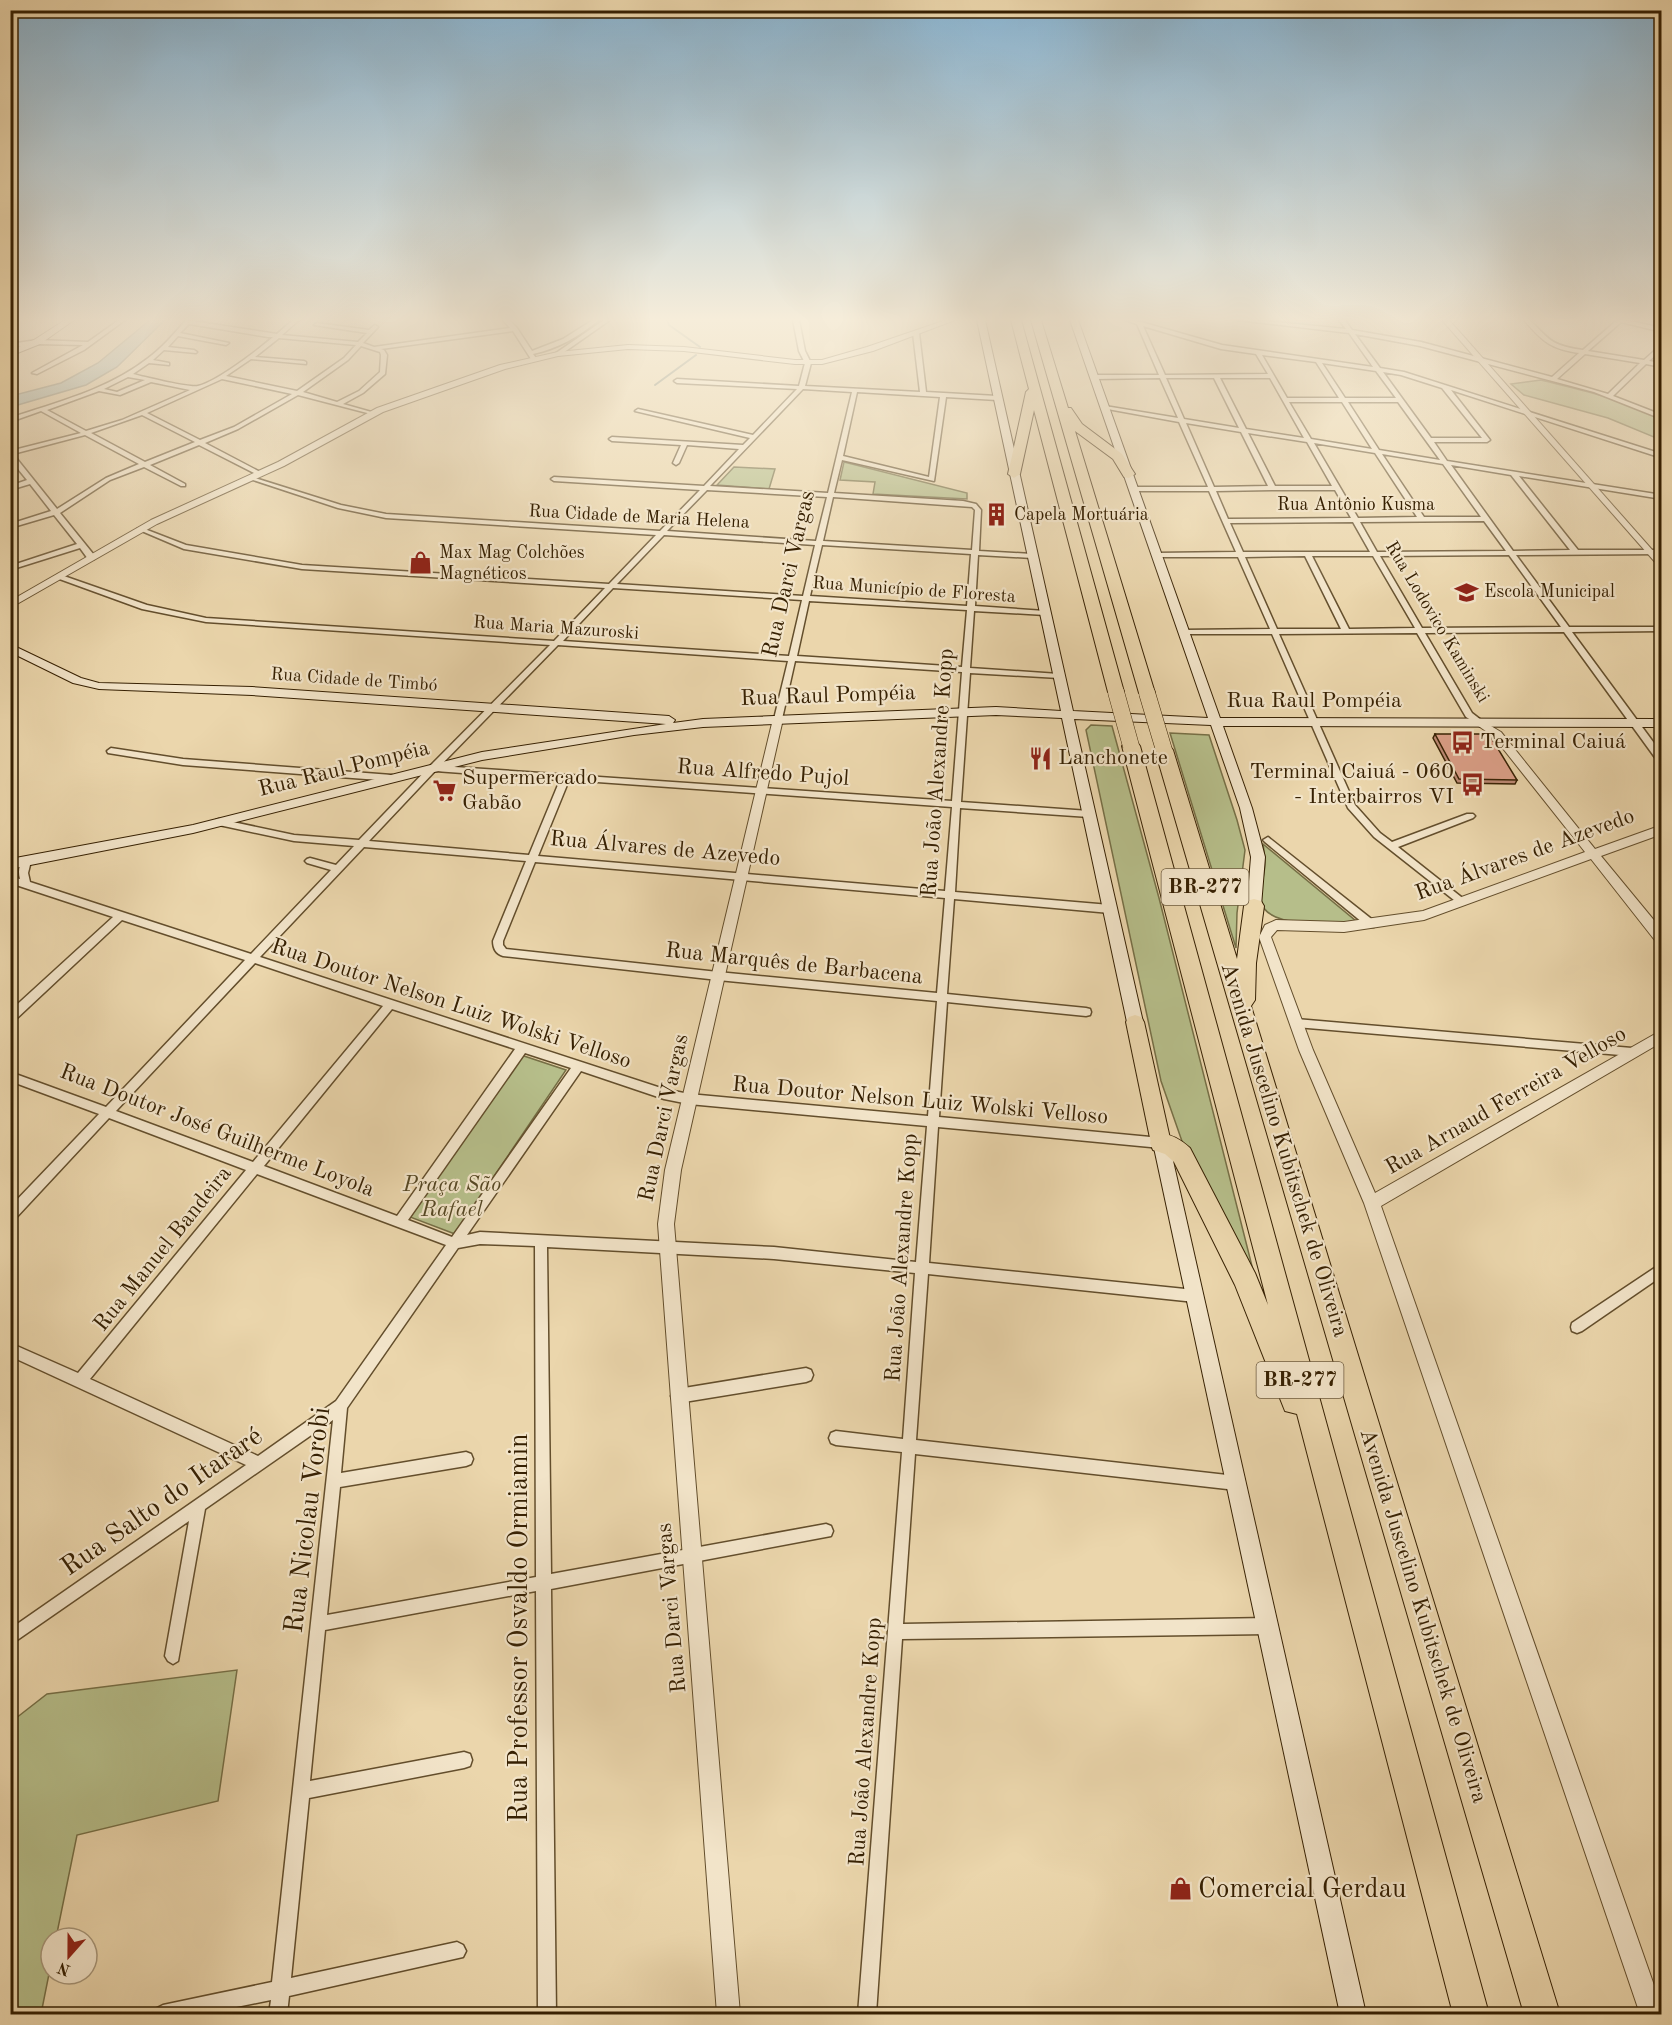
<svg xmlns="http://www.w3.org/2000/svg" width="1672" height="2025" font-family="'Old Standard TT',serif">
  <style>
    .green { fill: #b6be8a; stroke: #766f46; stroke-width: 1.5 }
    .water { fill: #9cb7b4; stroke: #737b6d; stroke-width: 1.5 }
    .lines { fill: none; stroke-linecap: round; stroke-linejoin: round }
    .stream { stroke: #737b6d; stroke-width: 2 }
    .minor-casing { stroke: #634e2c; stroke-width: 3 }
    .tertiary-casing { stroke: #634e2c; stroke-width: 2 }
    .secondary-casing { stroke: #362002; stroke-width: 2 }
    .primary-casing { stroke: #362002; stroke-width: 2 }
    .motorway-casing { stroke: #362002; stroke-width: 2 }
    .minor { fill: #f2e4c9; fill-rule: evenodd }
    .tertiary { fill: #f2e4c9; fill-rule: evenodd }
    .secondary { fill: #f2e4c9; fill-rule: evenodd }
    .primary { fill: #ebd6ac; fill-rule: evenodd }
    .motorway { fill: #ebd6ac; fill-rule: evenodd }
    .motorway-bridge-casing { stroke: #362002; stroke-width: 17; stroke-linecap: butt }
    .motorway-bridge { stroke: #ebd6ac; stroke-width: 16 }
    .wall { fill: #be8a76; stroke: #362002; stroke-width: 1.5 }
    .building { fill: #dda089; stroke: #362002; stroke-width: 1.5 }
    .labels { text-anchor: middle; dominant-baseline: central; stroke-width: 4.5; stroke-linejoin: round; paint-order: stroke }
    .far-street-label { font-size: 18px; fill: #362002; stroke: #f2e4c9 }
    .far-poi-label { font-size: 18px; fill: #362002; stroke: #f2e4c9; text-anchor: start }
    .shield { fill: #f2e4c9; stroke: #6e5b3e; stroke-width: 1.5 }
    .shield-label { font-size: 21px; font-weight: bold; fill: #362002 }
    .street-label { font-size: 22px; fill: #362002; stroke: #f2e4c9 }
    .poi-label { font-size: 22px; fill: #362002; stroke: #f2e4c9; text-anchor: start }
    .park-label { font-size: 22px; font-style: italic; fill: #564824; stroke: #f2e4c9 }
    .near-street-label { font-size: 27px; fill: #362002; stroke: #f2e4c9 }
    .near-poi-label { font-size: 27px; fill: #362002; stroke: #f2e4c9; text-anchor: start }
  </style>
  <rect width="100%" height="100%" fill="#ebd6ac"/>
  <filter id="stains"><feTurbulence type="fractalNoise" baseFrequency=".00333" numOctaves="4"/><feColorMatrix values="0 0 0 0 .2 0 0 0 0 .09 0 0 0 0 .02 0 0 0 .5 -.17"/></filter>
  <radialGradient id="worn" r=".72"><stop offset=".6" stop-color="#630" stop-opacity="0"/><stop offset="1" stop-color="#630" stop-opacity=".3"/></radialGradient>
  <g class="green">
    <path d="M1541 380C1581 390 1625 399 1661 420V440L1608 418 1524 395 1511 384Z"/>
    <polygon points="844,462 967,493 967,499 873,494 875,482 840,480"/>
    <polygon points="734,467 775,469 769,489 717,485"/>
    <polygon points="1091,725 1112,726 1159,898 1255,1278 1184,1147 1161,1081 1086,730"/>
    <polygon points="1170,733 1209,735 1237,820 1245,850 1237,913 1236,948"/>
    <path d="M1263 844 1356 921C1334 923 1266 930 1261 901 1259 890 1265 875 1265 863 1265 857 1264 851 1263 844Z"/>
    <polygon points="521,1055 566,1070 455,1234 410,1217"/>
    <polygon points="237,1670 218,1801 77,1835 56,1938 51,1938 51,1964 41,2014 11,2014 11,1722 47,1694"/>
  </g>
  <polygon class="water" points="150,320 165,320 117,367 86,385 11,407 11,396 61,383 98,363"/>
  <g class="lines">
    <g class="stream">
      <polyline points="667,320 669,325 700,347"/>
      <polyline points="655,385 696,355"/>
    </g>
    <defs>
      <g id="minor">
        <polygon points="119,320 125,320 84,350 37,374 32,373 83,345 37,344 10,348 10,344 37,340 88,342"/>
        <path d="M186 320 277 334 293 320H299L282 335 358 342 367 333 314 325 317 323 369 330 375 325 378 327 363 343 374 347 510 328 503 320H509L517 328 532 351 563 339 593 320H599C580 336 557 349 533 354L536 358 533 360 531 359 513 331 381 349 384 350 387 355 385 374 363 393 343 404 375 413V415L298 395 238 429 205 443 262 473V475H258L199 445 150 465 185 484V486H181L144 467 110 480 60 513 94 555V559H88L80 548 10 570V566L77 544 54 515 10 528V524L51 511 30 484 10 490V486L27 480 10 459V451L81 433 41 411 10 422V418C57 402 107 390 147 359 162 348 174 334 186 320ZM189 324 268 337H273C258 350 216 382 198 386 190 388 144 377 133 374L149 363 169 365V363L153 360 164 350 196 353 197 352 194 350 168 347 178 336 226 345 229 343 180 333ZM279 338 356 345 344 358 297 391 226 376 251 359 306 364V362L304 361 255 357ZM361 346 380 352 381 355 380 372 359 391 337 402 303 392 348 360ZM128 377 145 380 117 392 104 389ZM222 379 292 394 234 427 200 440 147 413ZM151 382 190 390 122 420 86 431 47 410 99 391 120 395ZM142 415 195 442 145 462 91 433ZM85 435 139 464 106 478 57 509 13 454Z"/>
        <polygon points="604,320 610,320 560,355 556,355 556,353"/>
        <path d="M793 320H799L805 351 811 363 805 386 920 392 913 333 916 331 919 333 926 392 997 396 1000 398 997 400 946 397 934 481 842 460 834 493 963 501 976 504 981 510 979 551 1032 554 1036 556 1032 558 978 555 975 606 1045 611 1049 613 1045 615 974 611 970 668 1059 674 1063 676 1059 678 970 673 961 802 1089 811 1094 814 1089 817 960 808 955 892 1110 905 1115 909 1110 913 954 899 947 994 1086 1008 1090 1009 1091 1012 1090 1015 1086 1016 947 1002 939 1117 1161 1138 1165 1140 1167 1143 1165 1146 1161 1148 938 1127 929 1263 1195 1290 1199 1292 1201 1296 1199 1300 1195 1302 928 1274 916 1440 1236 1476 1241 1478 1243 1483 1241 1488 1236 1490 915 1454 903 1624 1268 1618 1273 1621 1276 1626 1273 1631 1268 1634 902 1639 876 2014H858L902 1452 836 1445 831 1443 829 1438 831 1433 836 1431 903 1439 915 1273 774 1259 547 1247 551 1574 826 1524 831 1526 833 1531 831 1536 551 1589 556 2014H538L536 1591 325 1630 310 1781 464 1752 470 1754 472 1760 470 1766 464 1768 309 1798 291 1978 457 1942 463 1945 466 1951 463 1957 289 1996 287 2014H269L271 2000 202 2014H154L157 2008 163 2005 272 1982 333 1420 205 1509 178 1661 173 1664 168 1661 165 1656 189 1521 10 1645V1629L246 1465 10 1356V1343L78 1373 246 1170 109 1118 14 1220 10 1221V1207L99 1114 10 1081V1072L106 1107 245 960 122 920 14 1021 10 1022V1011L113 917 10 883V876L20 879C18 872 19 865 23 859H29L31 861 28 873 30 882 251 954 331 870 307 863 305 861 307 859 310 858 336 865 354 846 294 841 219 825 214 822 216 820 219 819 294 835 359 840 431 765 550 645 206 622 142 609 54 577 61 575 147 605 206 618 554 641 605 588 302 569 184 549 137 529 142 528 186 545 302 565 609 584 656 535 386 518 338 508 247 478 252 477 341 505 386 514 660 531 700 490 554 481 551 479 554 477 704 486 739 449 687 445 679 463 676 465 673 463 681 445 612 441 609 439 612 437 743 445 750 438 635 411 638 409 753 435 797 389 677 383 674 381 677 379 799 386 805 363 799 351ZM803 389 852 392 828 493 710 486ZM857 392 940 397 929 477 843 456ZM707 490 827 497 816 541 667 531ZM833 497 972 507 975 510 972 550 823 541ZM664 535 815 545 803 596 617 584ZM822 545 971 554 967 606 810 596ZM613 588 802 600 789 656 563 641ZM809 601 967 610 962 667 797 656ZM558 645 788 661 774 719 778 722 782 719 795 661 962 672 952 801 440 766ZM435 771 560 780 529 855 369 841ZM569 780 952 807 945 891 538 856ZM364 847 526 861 493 941C493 948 496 954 503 956L718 980 937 1001 928 1116 689 1094 664 1089 260 957ZM535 862 945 898 937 993 718 972 506 949 503 945V941ZM255 963 383 1006 253 1162 116 1111ZM392 1009 515 1049 397 1216 264 1166ZM525 1053 571 1068 452 1237 408 1220ZM581 1071 664 1099 689 1104 927 1126 916 1262 774 1247 480 1232 467 1235ZM257 1174 446 1245 336 1401 258 1456 90 1379ZM480 1244 535 1246 536 1577 327 1615 340 1487 466 1466 471 1464 473 1459 471 1454 466 1452 341 1473 347 1408 458 1248Z"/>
        <path d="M1125 320 1141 322 1222 345 1373 367 1349 333 1237 320H1255L1346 329 1339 320H1345L1352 330 1421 342 1552 377 1579 353C1551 349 1543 342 1524 320H1530C1550 341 1553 346 1583 350L1616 321 1615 320H1625L1662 328V332L1621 322 1588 351 1644 360 1662 344V349L1649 361 1662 363V367L1646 364 1613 396 1662 415V419L1594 392 1420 346 1355 334 1380 368 1404 372 1662 454V458L1451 390 1490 440 1487 442H1434L1447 461 1662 495V499L1519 476 1578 550H1662V554L1516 555 1569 627H1662V631L1572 632 1662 754V764L1659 763 1564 632 1425 633 1472 713 1485 723 1481 726 1466 717 1417 633 1279 634 1355 805 1380 833 1392 842 1467 814H1473L1475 816 1473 818 1398 847 1465 900 1467 902 1465 904H1459L1374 837 1348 808 1272 634H1184L1180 632 1184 630 1270 629 1238 557H1157L1153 555 1157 553 1236 552 1209 491H1134L1131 489 1134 487H1208L1179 422 1102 408 1105 406 1178 418 1160 378 1094 379 1091 377 1094 375H1159L1137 324ZM1143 326 1221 349 1256 354 1268 374 1165 375ZM1585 354 1640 363 1608 394 1557 379ZM1262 355 1316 362 1339 398H1287ZM1322 363 1376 371 1396 398H1345ZM1383 372 1401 375 1442 388 1482 438H1431ZM1166 378H1214L1239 428 1184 419ZM1220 378H1270L1304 438 1246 429ZM1289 402H1342L1372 449 1311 439ZM1348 402H1398L1440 460 1379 450ZM1186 423 1241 432 1268 486 1214 487ZM1248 433 1307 442 1332 486H1275ZM1314 443 1375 453 1417 517 1358 518ZM1382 454 1443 464 1481 517H1424ZM1451 465 1511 475 1570 550 1513 551ZM1275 490H1335L1351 518 1228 519 1216 491ZM1484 521 1506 551 1377 552 1360 522ZM1353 522 1370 552H1243L1230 523ZM1509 555 1561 627 1422 628 1380 556ZM1305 556 1341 629H1277L1245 557ZM1312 556H1373L1415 628 1349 629Z"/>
        <polygon points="111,748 183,759 392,775 396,778 392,781 183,765 108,753 107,751"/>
        <polygon points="1268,837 1374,921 1376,924 1374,927 1368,927 1265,842 1263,840"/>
        <polygon points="1296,1019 1632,1048 1636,1049 1637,1052 1636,1055 1632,1056 1296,1027 1292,1026 1291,1023 1292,1020"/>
        <polygon points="1662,1263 1662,1276 1582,1331 1577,1333 1572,1331 1571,1327 1572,1323"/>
        <polygon points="806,1368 811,1370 813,1375 811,1380 806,1382 678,1403 673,1401 671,1396 673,1391 678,1389"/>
      </g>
      <g id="tertiary">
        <polygon points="946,320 955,320 873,351 822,364 795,364 684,351 628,349 558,356 505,369 383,412 284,466 157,524 10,608 10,601 151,520 278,462 377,408 500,365 558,352 628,345 684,347 795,360 822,360 867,347"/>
        <polygon points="1442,320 1449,320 1662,561 1662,570"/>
        <polygon points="778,716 783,719 681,1170 674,1224 740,2014 717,2014 658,1224 665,1170 773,719"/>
        <polygon points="1481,720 1501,732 1595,849 1662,825 1662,834 1601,856 1662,930 1662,945 1657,943 1591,859 1424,920 1344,932 1277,930 1271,937 1313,1050 1375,1193 1662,1030 1662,1042 1381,1206 1662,2008 1662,2014 1640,2014 1364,1203 1299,1050 1259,937 1265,925 1276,920 1344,922 1423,911 1585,852 1493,736 1477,725 1476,723"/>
      </g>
      <g id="secondary">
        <polygon points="65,320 74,320 40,344 10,356 10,351 34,340"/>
        <polygon points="977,320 985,320 1073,711 1208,718 1070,320 1078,320 1220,718 1662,719 1662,727 1223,726 1252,808 1265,857 1261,906 1254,911 1247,906 1251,857 1240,808 1211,725 1074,719 1143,1022 1140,1026 1130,1026 1127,1022 1062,718 996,715 703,727 634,735 482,760 193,833 10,869 10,859 193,825 482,752 666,724 252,695 99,689 73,683 10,652 10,644 81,678 99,683 252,687 669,716 675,720 673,723 703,719 996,707 1061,711"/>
        <polygon points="1161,1136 1167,1138 1169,1143 1366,2014 1340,2014 1153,1143 1155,1138"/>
      </g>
      <polygon id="primary" points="1135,1015 1141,1017 1144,1022 1171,1143 1168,1149 1161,1151 1154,1149 1151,1143 1126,1022 1129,1017"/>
      <g id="motorway">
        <polygon points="1011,320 1021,320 1124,692 1122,695 1110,695 1108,692 1034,410 1020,474 1014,478 1008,474 1026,392 1029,389"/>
        <polygon points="1031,320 1041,320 1068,408 1071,408 1082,424 1122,454 1135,474 1129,478 1124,477 1113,459 1075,431 1155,693 1153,696 1141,696 1139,693"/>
        <path d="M1131 741 1137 742 1140 746 1489 2014H1453L1297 1414 1285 1411 1235 1285 1174 1162 1165 1154 1153 1150 1150 1143 1153 1136C1167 1131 1179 1138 1190 1148L1255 1273 1268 1305 1122 746 1125 742Z"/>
        <polygon points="1164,745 1170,746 1173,750 1237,959 1244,906 1247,901 1254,899 1261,901 1264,906 1256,963 1255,1000 1251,1006 1560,2014 1524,2014 1155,750 1158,746"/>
      </g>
    </defs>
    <use href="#minor" class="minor-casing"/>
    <use href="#tertiary" class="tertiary-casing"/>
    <use href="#secondary" class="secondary-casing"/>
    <use href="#primary" class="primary-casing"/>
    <use href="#motorway" class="motorway-casing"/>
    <use href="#minor" class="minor"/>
    <use href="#tertiary" class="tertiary"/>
    <use href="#secondary" class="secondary"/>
    <use href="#primary" class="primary"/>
    <use href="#motorway" class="motorway"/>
    <defs>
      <g id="motorway-bridge">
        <polyline points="1116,692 1131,746"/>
        <polyline points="1147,693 1164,750"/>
      </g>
    </defs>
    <use href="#motorway-bridge" class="motorway-bridge-casing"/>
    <use href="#motorway-bridge" class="motorway-bridge"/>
  </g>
  <polygon class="wall" points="1435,734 1517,780 1515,784 1457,783 1433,738"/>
  <polygon class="building" points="1435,734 1489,734 1517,780 1459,779"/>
  <linearGradient id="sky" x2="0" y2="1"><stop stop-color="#89b5d3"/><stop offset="0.53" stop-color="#f6edda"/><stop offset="1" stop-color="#f6edda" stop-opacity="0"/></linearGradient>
  <rect width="1672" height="603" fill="url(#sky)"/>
  <defs>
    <symbol id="building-bare" viewBox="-9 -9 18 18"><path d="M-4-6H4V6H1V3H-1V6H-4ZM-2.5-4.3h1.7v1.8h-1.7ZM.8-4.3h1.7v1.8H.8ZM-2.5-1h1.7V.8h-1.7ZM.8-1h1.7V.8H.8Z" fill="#8f2418" stroke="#f2e4c9" stroke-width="2.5" paint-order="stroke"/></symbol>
    <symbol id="shop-bare" viewBox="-9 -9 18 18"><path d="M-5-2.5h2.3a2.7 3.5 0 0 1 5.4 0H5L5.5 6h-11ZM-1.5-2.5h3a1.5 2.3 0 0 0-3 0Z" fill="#8f2418" stroke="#f2e4c9" stroke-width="2.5" paint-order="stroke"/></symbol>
    <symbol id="school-bare" viewBox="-9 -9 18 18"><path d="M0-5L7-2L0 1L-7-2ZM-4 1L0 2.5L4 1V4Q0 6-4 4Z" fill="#8f2418" stroke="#f2e4c9" stroke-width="2.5" paint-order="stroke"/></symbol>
    <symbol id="bus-bare" viewBox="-9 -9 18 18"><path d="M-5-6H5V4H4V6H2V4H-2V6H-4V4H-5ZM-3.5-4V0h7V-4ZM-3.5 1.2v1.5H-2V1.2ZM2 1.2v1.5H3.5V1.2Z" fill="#8f2418" stroke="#f2e4c9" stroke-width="2.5" paint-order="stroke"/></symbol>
    <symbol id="restaurant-bare" viewBox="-9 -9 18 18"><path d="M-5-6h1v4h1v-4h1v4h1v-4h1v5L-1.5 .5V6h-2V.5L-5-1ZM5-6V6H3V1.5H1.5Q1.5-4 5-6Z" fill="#8f2418" stroke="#f2e4c9" stroke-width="2.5" paint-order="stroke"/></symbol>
    <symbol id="supermarket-bare" viewBox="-9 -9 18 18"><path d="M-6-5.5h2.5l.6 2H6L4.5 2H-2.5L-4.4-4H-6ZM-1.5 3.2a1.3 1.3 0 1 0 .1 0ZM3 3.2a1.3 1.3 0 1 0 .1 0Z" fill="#8f2418" stroke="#f2e4c9" stroke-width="2.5" paint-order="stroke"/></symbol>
  </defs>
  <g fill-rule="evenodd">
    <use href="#building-bare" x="980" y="498" width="33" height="33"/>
    <use href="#shop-bare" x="404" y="546" width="33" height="33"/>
    <use href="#school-bare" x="1450" y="576" width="33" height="33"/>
    <use href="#bus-bare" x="1446" y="726" width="33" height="33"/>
    <use href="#restaurant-bare" x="1024" y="742" width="33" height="33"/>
    <use href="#bus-bare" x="1456" y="768" width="33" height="33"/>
    <use href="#supermarket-bare" x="428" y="774" width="33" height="33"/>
    <use href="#shop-bare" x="1164" y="1872" width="33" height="33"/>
  </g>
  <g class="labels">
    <g class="far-street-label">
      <text x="1356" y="505">Rua Antônio Kusma</text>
      <text transform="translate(639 517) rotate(3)">Rua Cidade de Maria Helena</text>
      <text transform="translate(914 590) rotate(4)">Rua Município de Floresta</text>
      <text transform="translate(1437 622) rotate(59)">Rua Lodovico Kaminski</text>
      <text transform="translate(556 628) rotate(4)">Rua Maria Mazuroski</text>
      <text transform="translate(354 680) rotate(4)">Rua Cidade de Timbó</text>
    </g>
    <g class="far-poi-label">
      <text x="1014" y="515">Capela Mortuária</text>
      <text x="439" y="553">Max Mag Colchões<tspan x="439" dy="21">Magnéticos</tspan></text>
      <text x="1484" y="592">Escola Municipal</text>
    </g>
    <g class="shield">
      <rect x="1161.5" y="869" width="87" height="36" rx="4.5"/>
      <rect x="1256.5" y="1362" width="87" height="36" rx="4.5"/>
    </g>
    <g class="shield-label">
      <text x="1205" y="887">BR-277</text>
      <text x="1300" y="1380">BR-277</text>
    </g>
    <g class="street-label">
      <text transform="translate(789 574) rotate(-77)">Rua Darci Vargas</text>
      <text transform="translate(828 696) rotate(-2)">Rua Raul Pompéia</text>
      <text x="1314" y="701">Rua Raul Pompéia</text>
      <text transform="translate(344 769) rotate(-14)">Rua Raul Pompéia</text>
      <text transform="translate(763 773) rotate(4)">Rua Alfredo Pujol</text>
      <text transform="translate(938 773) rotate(-86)">Rua João Alexandre Kopp</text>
      <text transform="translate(665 849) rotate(5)">Rua Álvares de Azevedo</text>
      <text transform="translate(1525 855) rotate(-20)">Rua Álvares de Azevedo</text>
      <text transform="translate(794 964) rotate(6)">Rua Marquês de Barbacena</text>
      <text transform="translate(451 1004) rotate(18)">Rua Doutor Nelson Luiz Wolski Velloso</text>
      <text transform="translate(920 1101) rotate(5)">Rua Doutor Nelson Luiz Wolski Velloso</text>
      <text transform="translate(1506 1101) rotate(-30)">Rua Arnaud Ferreira Velloso</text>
      <text transform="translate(664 1118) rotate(-78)">Rua Darci Vargas</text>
      <text transform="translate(217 1131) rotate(21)">Rua Doutor José Guilherme Loyola</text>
      <text transform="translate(1284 1150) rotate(73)">Avenida Juscelino Kubitschek de Oliveira</text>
      <text transform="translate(163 1249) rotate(-51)">Rua Manuel Bandeira</text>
      <text transform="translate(902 1258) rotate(-86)">Rua João Alexandre Kopp</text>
      <text transform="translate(672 1608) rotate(-95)">Rua Darci Vargas</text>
      <text transform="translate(1423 1616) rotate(73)">Avenida Juscelino Kubitschek de Oliveira</text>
      <text transform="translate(866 1742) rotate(-86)">Rua João Alexandre Kopp</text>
    </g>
    <g class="poi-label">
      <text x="1480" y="742">Terminal Caiuá</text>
      <text x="1058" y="758">Lanchonete</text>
      <text x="1454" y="772" text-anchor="end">Terminal Caiuá - 060<tspan x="1454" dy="25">- Interbairros VI</tspan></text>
      <text x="462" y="778">Supermercado<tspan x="462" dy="25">Gabão</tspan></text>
    </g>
    <g class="park-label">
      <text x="452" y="1185">Praça São<tspan x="452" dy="25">Rafael</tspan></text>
    </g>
    <g class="near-street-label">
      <text transform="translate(162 1502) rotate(-35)">Rua Salto do Itararé</text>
      <text transform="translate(308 1520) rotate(-83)">Rua Nicolau Vorobi</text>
      <text transform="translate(519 1628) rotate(-90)">Rua Professor Osvaldo Ormiamin</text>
    </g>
    <g class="near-poi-label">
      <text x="1198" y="1889">Comercial Gerdau</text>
    </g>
  </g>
  <rect width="1672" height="2025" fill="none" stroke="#ebd6ac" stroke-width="36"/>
  <rect x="12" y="12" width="1648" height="2001" fill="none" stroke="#362002" stroke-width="3"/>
  <rect x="18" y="18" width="1636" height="1989" fill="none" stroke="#362002" stroke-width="1.5"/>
  <g transform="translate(69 1956) rotate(201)"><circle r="28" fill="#f2e4c9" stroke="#a79679" stroke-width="1.5"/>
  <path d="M0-4.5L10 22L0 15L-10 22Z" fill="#8f2418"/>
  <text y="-9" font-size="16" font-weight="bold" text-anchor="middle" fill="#362002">N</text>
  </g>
  <rect width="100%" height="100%" filter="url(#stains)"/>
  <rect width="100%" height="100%" fill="url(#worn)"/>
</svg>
